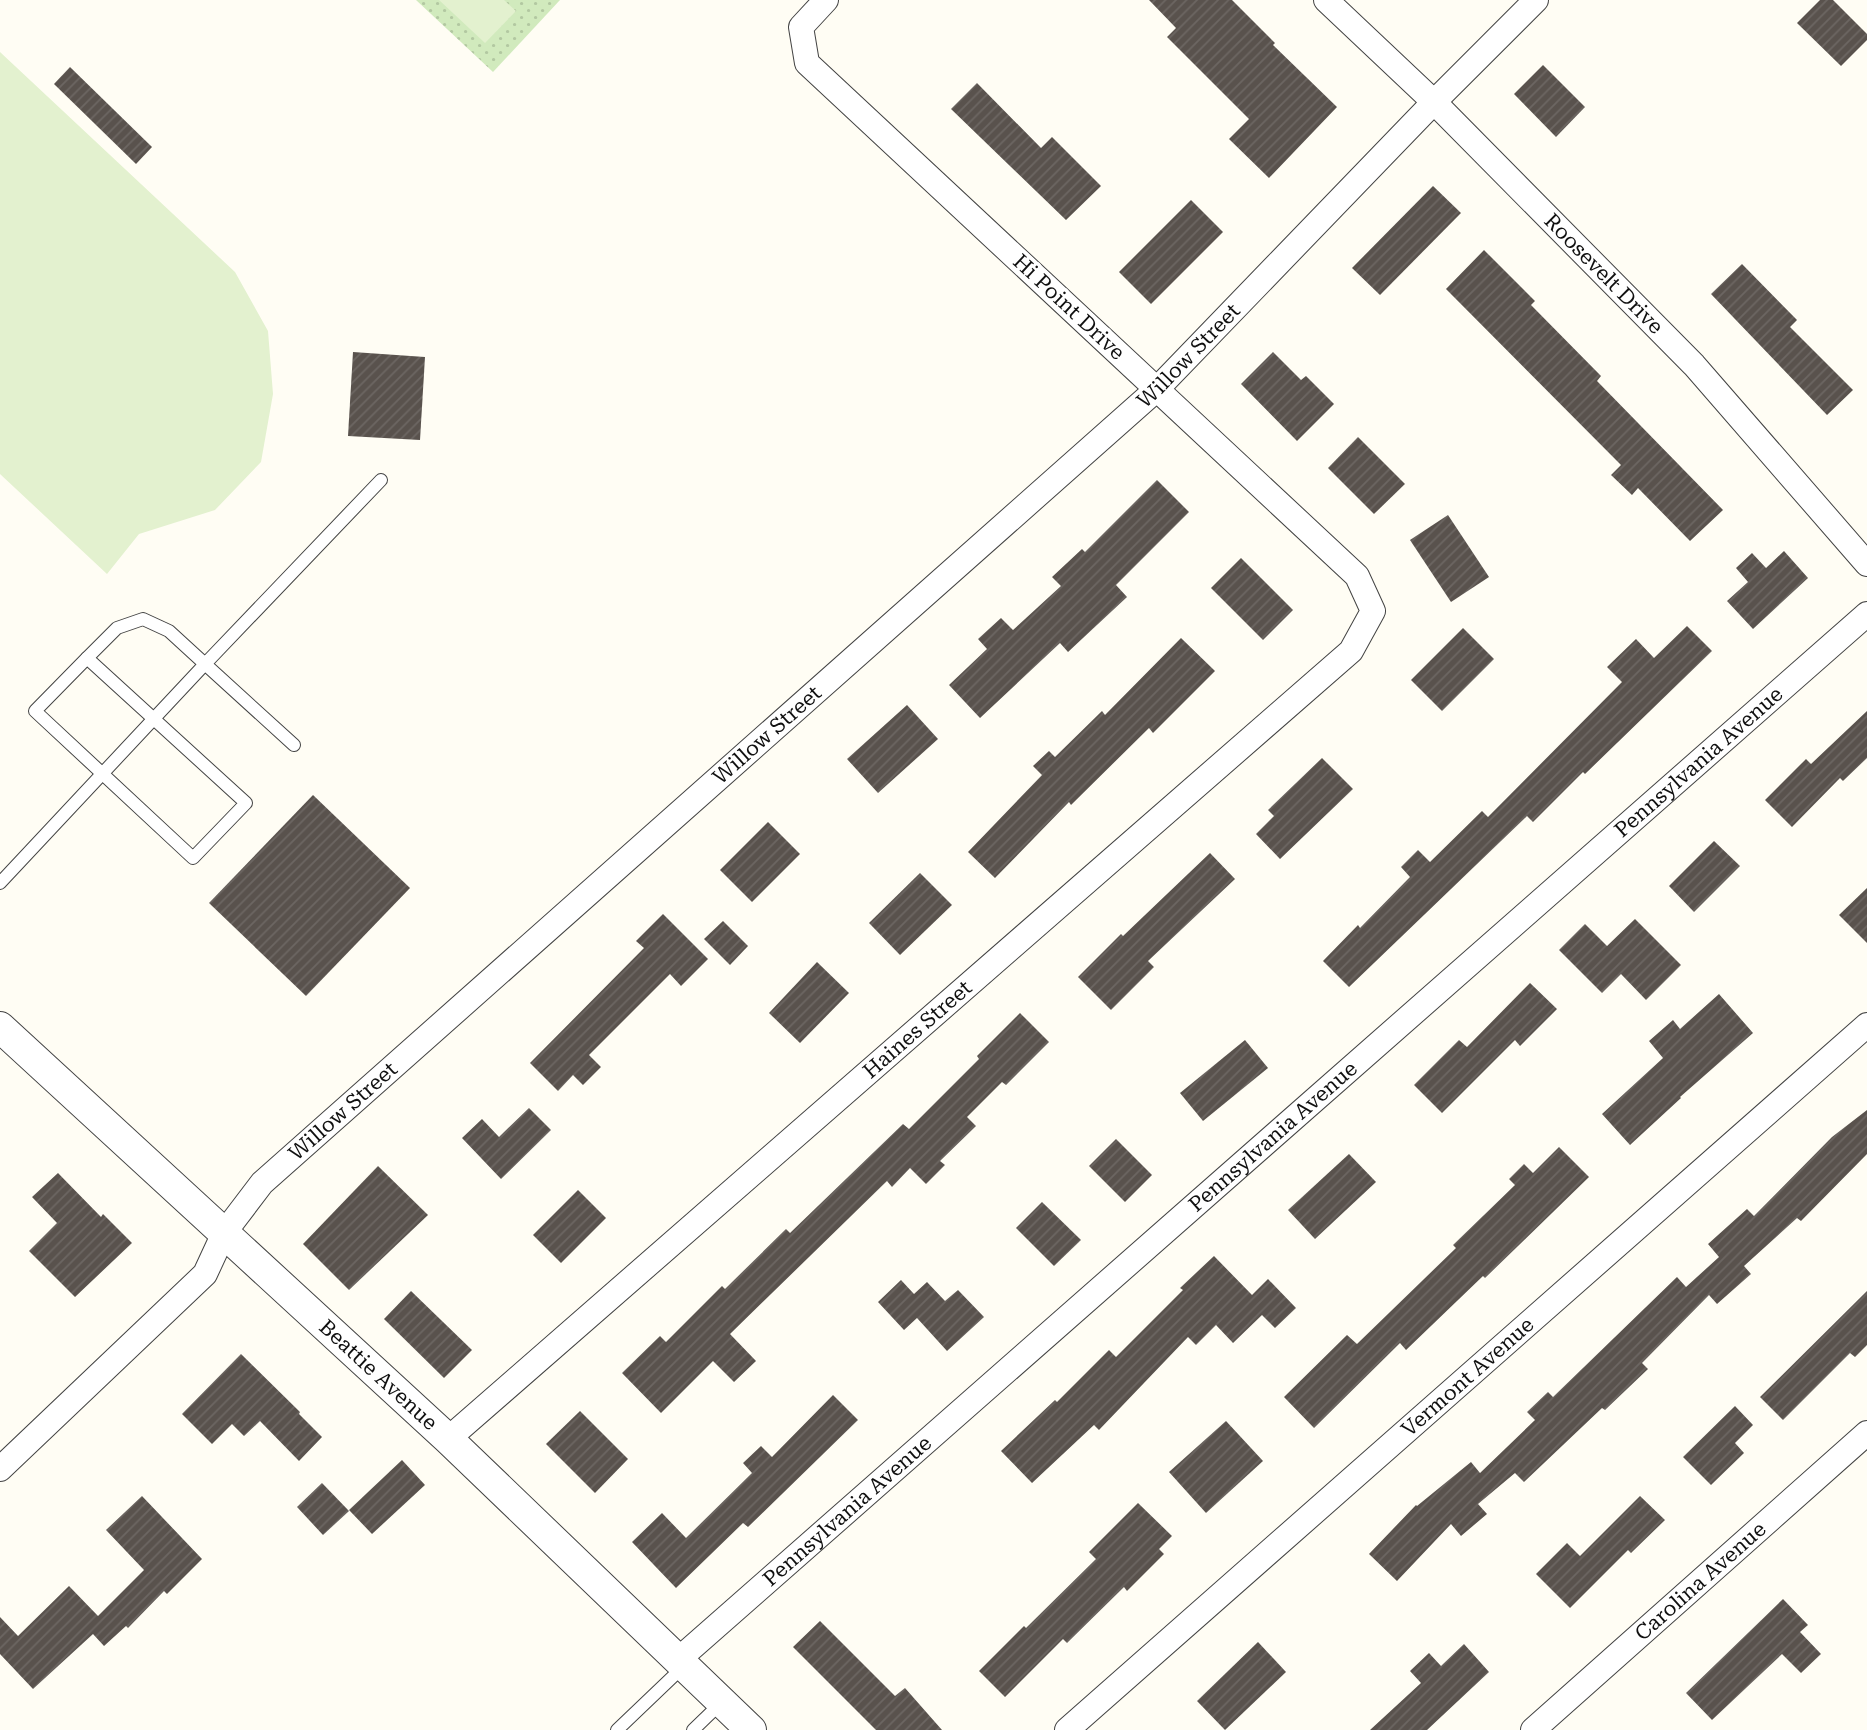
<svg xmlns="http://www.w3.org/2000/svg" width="1867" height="1730" font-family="'Roboto Serif',serif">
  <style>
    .park { fill: url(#park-dots) }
    .pitch { fill: #e3f1cf }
    .building { fill: url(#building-hatch) }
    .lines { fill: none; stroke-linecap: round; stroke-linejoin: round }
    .service-casing { stroke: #434343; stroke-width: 14 }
    .minor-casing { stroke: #434343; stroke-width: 26 }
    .tertiary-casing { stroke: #434343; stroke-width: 32 }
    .service { stroke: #fff; stroke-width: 12 }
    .minor { stroke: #fff; stroke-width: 24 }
    .tertiary { stroke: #fff; stroke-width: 30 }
    .labels { text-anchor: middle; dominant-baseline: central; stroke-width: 7; stroke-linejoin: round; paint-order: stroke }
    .street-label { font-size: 21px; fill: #101010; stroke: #fff }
  </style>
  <defs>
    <pattern id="park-dots" width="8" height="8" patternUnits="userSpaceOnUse" patternTransform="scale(1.75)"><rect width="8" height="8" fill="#d1eabd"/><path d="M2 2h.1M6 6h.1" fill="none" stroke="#b2c8a1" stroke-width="1.8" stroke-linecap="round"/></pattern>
    <pattern id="building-hatch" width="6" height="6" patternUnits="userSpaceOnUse" patternTransform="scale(1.75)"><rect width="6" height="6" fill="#59524d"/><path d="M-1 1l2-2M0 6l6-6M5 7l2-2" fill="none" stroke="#6c6662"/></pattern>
  </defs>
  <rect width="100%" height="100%" fill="#fffdf4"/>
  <polygon class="park" points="416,0 560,0 493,72"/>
  <g class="pitch">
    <polygon points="439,0 504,0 516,11 485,43"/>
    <polygon points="0,52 235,272 268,331 273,394 261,462 215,510 139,534 107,574 0,474"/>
  </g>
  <g class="building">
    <polygon points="1149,0 1232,0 1275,43 1273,45 1337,107 1269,178 1229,139 1249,119 1167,37 1176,28"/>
    <polygon points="1820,0 1833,0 1867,34 1867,40 1841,66 1797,23"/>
    <polygon points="1543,65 1585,107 1556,137 1514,94"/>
    <polygon points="70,67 152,147 136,164 54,84"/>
    <polygon points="977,83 1041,148 1052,137 1101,186 1066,220 951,109"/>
    <polygon points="1433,186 1461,213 1380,295 1352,268"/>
    <polygon points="1191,200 1223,232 1151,304 1119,272"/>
    <polygon points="1484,250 1535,301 1531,305 1601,376 1597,381 1723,510 1690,541 1638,488 1632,495 1611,475 1621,465 1446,289"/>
    <polygon points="1742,264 1797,320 1790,327 1853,390 1827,415 1711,294"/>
    <polygon points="353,352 425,357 420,440 348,436"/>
    <polygon points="1273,352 1301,380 1306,376 1334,404 1297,441 1241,384"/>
    <polygon points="1358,437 1405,484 1374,514 1328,468"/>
    <polygon points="1157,480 1189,512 1116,585 1127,597 1068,652 1060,643 980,718 949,685 987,649 978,639 1001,618 1013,630 1061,586 1052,577 1082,549 1085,552"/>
    <polygon points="1448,515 1489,577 1451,602 1410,540"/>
    <polygon points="1784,551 1808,578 1753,629 1727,601 1748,582 1736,568 1752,553 1766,568"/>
    <polygon points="1241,558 1293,610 1263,640 1211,588"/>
    <polygon points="1687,626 1712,651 1585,774 1583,772 1533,822 1527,816 1349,987 1323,961 1358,925 1360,928 1410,877 1401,867 1418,850 1430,862 1482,811 1488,817 1622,682 1607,667 1636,639 1654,658"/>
    <polygon points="1463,628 1494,659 1442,711 1411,680"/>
    <polygon points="1181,638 1215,671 1153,733 1149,728 1071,805 1069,802 995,878 968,852 1042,775 1033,766 1049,751 1055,757 1102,711 1105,715"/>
    <polygon points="907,705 938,739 878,793 847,759"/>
    <polygon points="1867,711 1867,758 1843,781 1840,778 1792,827 1765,800 1806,759 1811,764"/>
    <polygon points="1322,758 1353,789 1280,859 1256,834 1274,816 1268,810"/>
    <polygon points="313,795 410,888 306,996 209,903"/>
    <polygon points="768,822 800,854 752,902 720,870"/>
    <polygon points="1714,841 1740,866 1694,912 1669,886"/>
    <polygon points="1210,853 1235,879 1148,961 1154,967 1111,1010 1078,977 1121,934 1123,936"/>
    <polygon points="920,873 952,905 900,955 869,923"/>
    <polygon points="1867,888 1867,943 1839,915"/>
    <polygon points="663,914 708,959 681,986 670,974 589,1055 601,1067 583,1085 573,1075 558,1091 530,1063 644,948 636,941"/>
    <polygon points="1635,919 1681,965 1646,1000 1621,974 1602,993 1559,950 1585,924 1607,946"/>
    <polygon points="723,921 748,946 730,965 704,939"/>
    <polygon points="817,962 849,993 800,1043 769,1013"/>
    <polygon points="1530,983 1557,1009 1520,1046 1515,1040 1442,1113 1414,1085 1459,1040 1467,1047"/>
    <polygon points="1719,994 1753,1033 1680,1097 1681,1098 1630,1145 1602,1114 1663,1058 1649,1041 1673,1020 1680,1029"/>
    <polygon points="1020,1013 1049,1042 1006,1085 1002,1082 967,1117 976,1126 940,1161 945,1165 926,1184 910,1168 892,1187 887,1181 730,1334 756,1361 734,1382 713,1361 661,1413 622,1373 660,1336 666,1342 722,1286 725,1289 786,1229 790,1233 903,1124 909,1129 979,1059 977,1056"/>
    <polygon points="1245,1040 1268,1068 1203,1121 1180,1093"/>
    <polygon points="529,1108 551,1130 501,1179 462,1138 482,1119 499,1137"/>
    <polygon points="1867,1110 1867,1154 1801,1221 1797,1218 1744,1266 1751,1274 1717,1304 1709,1295 1642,1363 1648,1369 1605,1410 1602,1408 1524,1482 1515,1473 1478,1504 1487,1514 1461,1536 1451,1524 1397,1581 1369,1554 1416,1505 1417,1506 1471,1462 1480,1473 1535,1420 1527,1412 1548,1392 1553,1397 1677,1277 1686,1287 1719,1257 1708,1244 1747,1209 1754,1216 1832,1137"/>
    <polygon points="1116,1139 1152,1175 1125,1202 1089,1166"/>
    <polygon points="1559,1147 1589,1177 1485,1278 1483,1276 1406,1350 1400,1343 1314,1428 1284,1397 1347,1335 1357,1344 1456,1248 1453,1245 1515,1185 1509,1179 1524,1164 1533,1173"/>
    <polygon points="1349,1154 1376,1182 1315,1239 1288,1210"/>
    <polygon points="378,1166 428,1215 349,1290 303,1244"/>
    <polygon points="58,1173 101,1217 103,1214 132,1243 75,1297 29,1251 57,1223 32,1197"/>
    <polygon points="578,1190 606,1218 561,1263 533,1235"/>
    <polygon points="1042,1202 1081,1240 1054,1266 1016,1228"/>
    <polygon points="1214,1256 1252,1295 1268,1279 1296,1308 1275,1328 1262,1315 1233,1343 1216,1325 1196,1345 1188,1337 1099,1430 1094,1425 1032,1483 1001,1451 1055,1400 1057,1402 1109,1350 1116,1357 1183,1290 1180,1288"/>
    <polygon points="901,1280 914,1294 927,1282 945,1301 958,1290 984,1317 947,1351 917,1318 904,1330 878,1302"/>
    <polygon points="411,1291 472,1350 444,1378 384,1319"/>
    <polygon points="1867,1291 1867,1345 1855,1357 1850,1353 1783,1420 1760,1397"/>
    <polygon points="241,1354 300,1412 299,1414 322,1437 299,1461 260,1421 244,1436 232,1424 212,1444 182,1414"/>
    <polygon points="833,1395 858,1420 748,1527 743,1523 676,1588 632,1542 662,1513 686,1538 752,1473 743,1463 761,1446 772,1457"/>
    <polygon points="1735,1406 1753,1425 1735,1443 1744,1453 1711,1485 1683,1457"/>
    <polygon points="580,1411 628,1459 595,1493 546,1444"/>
    <polygon points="1226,1421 1263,1461 1206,1513 1169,1472"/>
    <polygon points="402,1460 425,1485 372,1534 349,1510"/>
    <polygon points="322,1483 349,1511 323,1535 297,1507"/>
    <polygon points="142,1496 202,1559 167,1594 164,1591 128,1628 126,1626 104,1646 93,1634 33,1689 0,1654 0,1617 18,1636 69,1586 98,1616 144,1570 106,1530"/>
    <polygon points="1640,1496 1665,1520 1631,1553 1628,1550 1570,1608 1536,1574 1567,1543 1580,1556"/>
    <polygon points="1138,1503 1172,1536 1159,1549 1164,1554 1127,1591 1124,1587 1067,1643 1063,1639 1005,1697 979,1671 1024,1626 1026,1628 1096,1559 1089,1552"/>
    <polygon points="1783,1599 1808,1625 1800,1632 1821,1654 1801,1673 1782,1654 1712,1720 1686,1693"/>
    <polygon points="820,1621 895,1696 905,1688 942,1730 876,1730 793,1647"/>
    <polygon points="1258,1642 1286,1672 1225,1730 1197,1701"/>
    <polygon points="1464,1644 1489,1672 1427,1730 1370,1730 1421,1683 1410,1671 1429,1653 1441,1666"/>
  </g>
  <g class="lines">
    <defs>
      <g id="service">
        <polygon points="87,658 246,803 193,858 35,711"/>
        <polyline points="87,658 117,628 143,619 169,631 205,664 381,480"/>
        <polyline points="0,883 205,664 294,745"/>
        <polyline points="617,1730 684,1666"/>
        <polyline points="693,1730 722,1702"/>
      </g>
      <g id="minor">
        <path id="s1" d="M1326 0 1434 102 1694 365 1867 564"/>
        <path id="s2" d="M448 1439 1351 651 1373 611 1357 576 807 63 801 27 826 0"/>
        <path id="s3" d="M0 1469 205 1274 224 1233 262 1183 1157 389 1434 102 1536 0"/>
        <path id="s4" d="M679 1659 1867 614"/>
        <path id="s5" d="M1067 1730 1867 1025"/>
        <path id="s6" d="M1533 1730 1867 1433"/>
      </g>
      <g id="tertiary">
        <path id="s7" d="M0 1027 448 1439 751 1730"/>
      </g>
    </defs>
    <use href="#service" class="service-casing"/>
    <use href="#minor" class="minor-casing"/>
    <use href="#tertiary" class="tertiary-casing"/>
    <use href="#service" class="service"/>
    <use href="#minor" class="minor"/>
    <use href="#tertiary" class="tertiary"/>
  </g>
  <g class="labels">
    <g class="street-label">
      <text stroke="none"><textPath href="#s1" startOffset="390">Roosevelt Drive</textPath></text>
      <text transform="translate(1069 307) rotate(43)">Hi Point Drive</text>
      <text stroke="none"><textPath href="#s3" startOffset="1633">Willow Street</textPath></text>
      <text stroke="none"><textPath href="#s3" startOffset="1066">Willow Street</textPath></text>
      <text stroke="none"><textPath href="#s4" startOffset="1358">Pennsylvania Avenue</textPath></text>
      <text stroke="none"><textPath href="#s2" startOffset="623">Haines Street</textPath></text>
      <text stroke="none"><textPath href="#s3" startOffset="499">Willow Street</textPath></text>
      <text stroke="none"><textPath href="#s4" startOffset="791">Pennsylvania Avenue</textPath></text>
      <text stroke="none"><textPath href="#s7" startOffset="514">Beattie Avenue</textPath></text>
      <text stroke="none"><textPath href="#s5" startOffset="534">Vermont Avenue</textPath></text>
      <text stroke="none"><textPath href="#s4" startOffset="224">Pennsylvania Avenue</textPath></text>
      <text stroke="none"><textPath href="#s6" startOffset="224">Carolina Avenue</textPath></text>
    </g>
  </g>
</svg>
